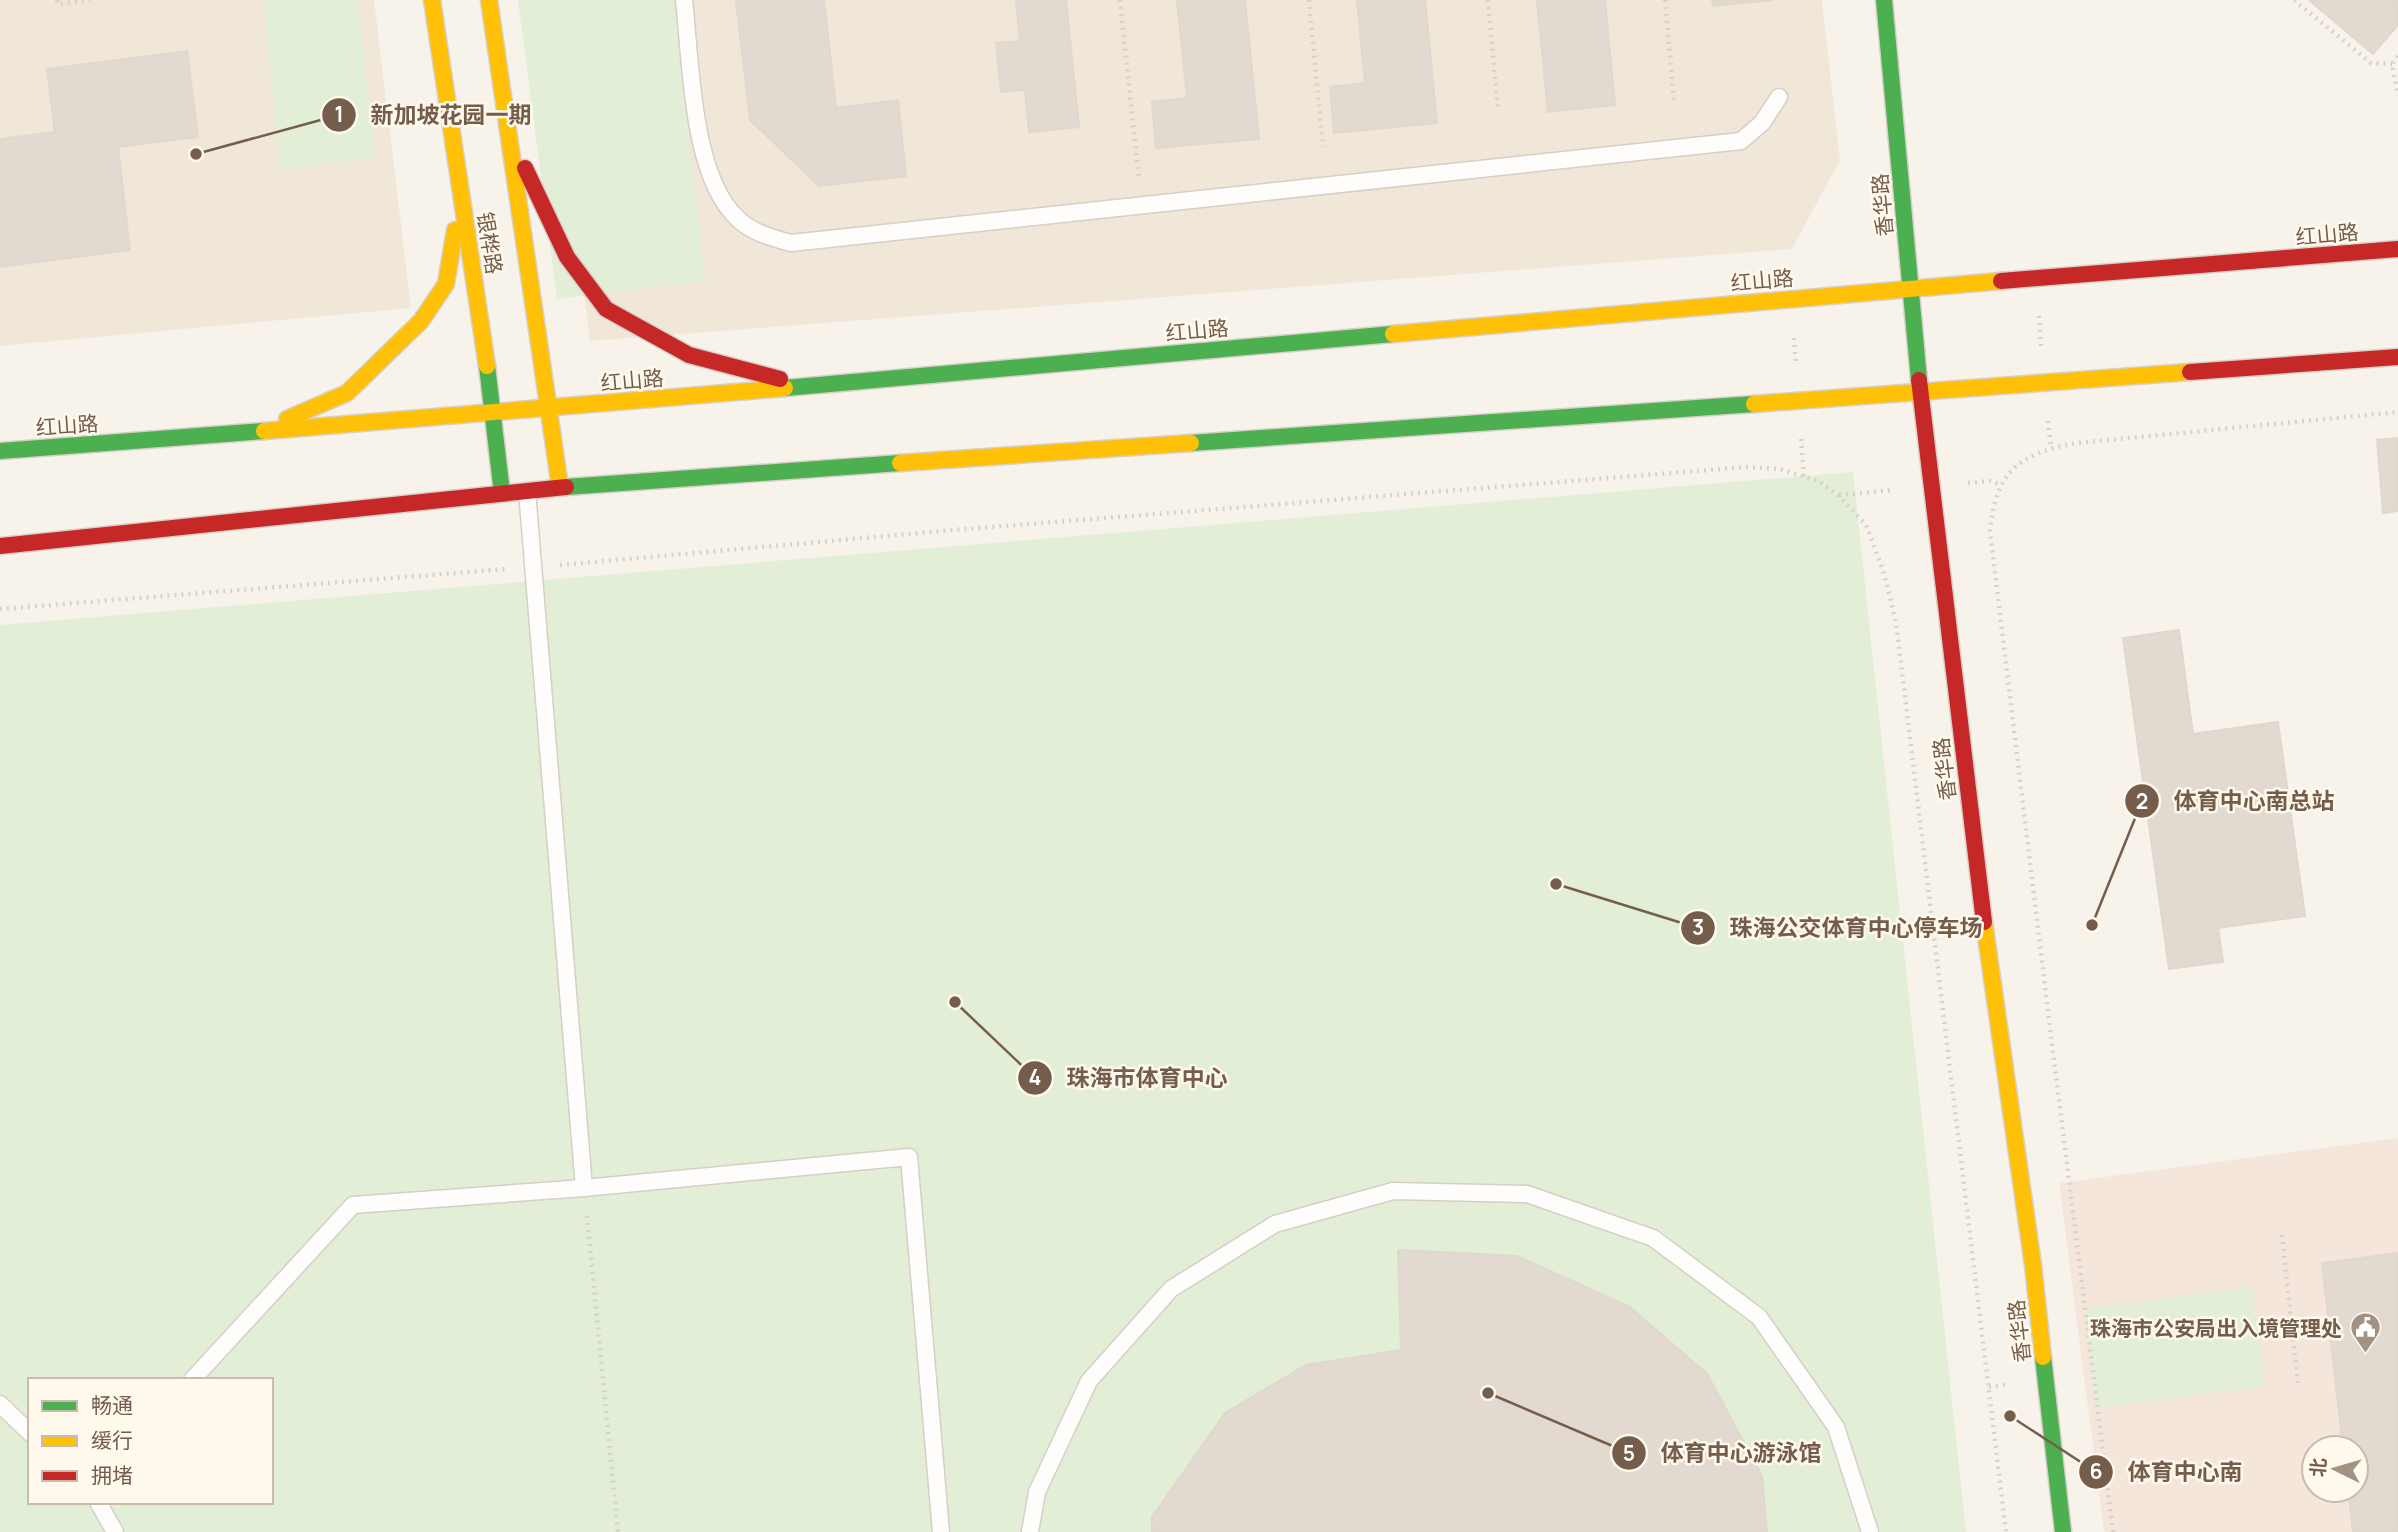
<svg xmlns="http://www.w3.org/2000/svg" width="2398" height="1532" font-family="Manrope,'Noto Sans SC',sans-serif">
  <style>
    .residential { fill: #f0e7d9 }
    .commercial { fill: #f5e6dc; fill-rule: evenodd }
    .green { fill: #e2eed6; fill-rule: evenodd }
    .building { fill: #e2d9d0; stroke: #e0d7cd; stroke-width: 2 }
    .lines { fill: none; stroke-linecap: round; stroke-linejoin: round }
    .lane-casing { stroke: #d6cfc8; stroke-width: 19 }
    .fast-casing { stroke: #d7d0c9; stroke-width: 19 }
    .slow-casing { stroke: #d7d0c9; stroke-width: 19 }
    .jam-casing { stroke: #d7d0c9; stroke-width: 19 }
    .path { stroke: #d8d1cb; stroke-width: 4.5; stroke-dasharray: 2 5; stroke-linecap: butt }
    .lane { stroke: #fefdfc; stroke-width: 16 }
    .fast { stroke: #4caf50; stroke-width: 16 }
    .slow { stroke: #ffc107; stroke-width: 16 }
    .jam { stroke: #c62828; stroke-width: 16 }
    .labels { text-anchor: middle; dominant-baseline: central; stroke-width: 5; stroke-linejoin: round; paint-order: stroke }
    .street-label { font-size: 21px; fill: #755d4b; stroke: #fff9ed }
    .poi-label { font-size: 21px; font-weight: bold; fill: #755d4b; stroke: #fff9ed; text-anchor: end }
    .leader { fill: none; stroke: #755d4b; stroke-width: 2.5 }
    .callout-dot { fill: #755d4b; stroke: #fff9ed; stroke-width: 2.5 }
    .mark-label { font-size: 21px; text-anchor: middle; font-weight: bold; fill: #fff }
    .callout-label { font-size: 23px; text-anchor: middle; font-weight: bold; fill: #755d4b; stroke: #fff9ed; stroke-width: 5; stroke-linejoin: round; paint-order: stroke }
  </style>
  <rect width="100%" height="100%" fill="#f7f3eb"/>
  <g class="residential">
    <polygon points="0,0 374,0 411,308 0,346"/>
    <polygon points="546,0 1822,0 1840,160 1792,249 590,341"/>
  </g>
  <path class="commercial" d="M2398 1138V1532H2104L2059 1183ZM2314 1448H2356V1490H2314Z"/>
  <g class="green">
    <polygon points="263,0 357,0 375,157 281,170"/>
    <polygon points="518,0 673,0 705,281 557,299"/>
    <path d="M1853 472 1966 1532H0V625ZM30 1380H271V1502H30Z"/>
    <polygon points="2252,1287 2265,1386 2097,1408 2085,1309"/>
  </g>
  <g class="building">
    <polygon points="736,0 824,0 836,108 898,100 906,176 819,186 750,120"/>
    <polygon points="1016,0 1066,0 1079,127 1029,132 1025,90 1001,92 996,43 1020,41"/>
    <polygon points="1177,0 1245,0 1259,139 1156,148 1152,102 1187,98"/>
    <polygon points="1357,0 1425,0 1437,123 1334,133 1330,87 1365,83"/>
    <polygon points="1537,0 1605,0 1615,105 1548,112"/>
    <polygon points="1712,0 1773,0 1713,6"/>
    <polygon points="2309,0 2398,0 2398,25 2373,54"/>
    <polygon points="187,51 198,137 118,147 130,250 0,267 0,139 55,132 47,69"/>
    <polygon points="2398,438 2398,511 2383,513 2377,440"/>
    <polygon points="2179,630 2193,734 2278,722 2305,916 2218,928 2223,962 2169,969 2123,638"/>
    <polygon points="1398,1250 1517,1256 1630,1307 1707,1374 1762,1476 1767,1532 1152,1532 1152,1517 1225,1413 1306,1365 1401,1350"/>
    <polygon points="2398,1253 2398,1532 2353,1532 2348,1490 2356,1490 2356,1448 2343,1448 2322,1263"/>
  </g>
  <g class="lines">
    <defs>
      <g id="lane">
        <path d="M684 0C691 61 691 176 738 219 753 233 772 238 791 243L1741 141 1762 123 1779 97"/>
        <polyline points="527,491 584,1188"/>
        <polyline points="192,1380 353,1205 584,1188 909,1157 941,1532"/>
        <polyline points="0,1404 30,1433"/>
        <polyline points="98,1502 115,1532"/>
        <polyline points="1030,1532 1037,1492 1089,1381 1171,1289 1275,1224 1393,1191 1527,1194 1653,1238 1759,1317 1836,1427 1870,1532"/>
      </g>
      <g id="fast">
        <polyline points="1884,0 1919,380"/>
        <polyline points="487,366 502,493"/>
        <polyline points="785,388 1393,334"/>
        <polyline points="1191,443 1754,404"/>
        <polyline points="0,451 264,431"/>
        <polyline points="566,487 900,463"/>
        <polyline points="2043,1357 2063,1532"/>
      </g>
      <g id="slow">
        <polyline points="432,0 487,366"/>
        <polyline points="489,0 560,487"/>
        <polyline points="1393,334 2001,281"/>
        <polyline points="1754,404 2190,372"/>
        <polyline points="287,419 347,393 421,321 446,284 455,230"/>
        <polyline points="264,431 785,388"/>
        <polyline points="900,463 1191,443"/>
        <polyline points="1984,922 2033,1265 2043,1357"/>
      </g>
      <g id="jam">
        <polyline points="525,168 567,257 606,309 689,355 780,379"/>
        <polyline points="2001,281 2398,249"/>
        <polyline points="2190,372 2398,357"/>
        <polyline points="1919,380 1984,922"/>
        <polyline points="0,546 566,487"/>
      </g>
    </defs>
    <use href="#lane" class="lane-casing"/>
    <use href="#fast" class="fast-casing"/>
    <use href="#slow" class="slow-casing"/>
    <use href="#jam" class="jam-casing"/>
    <g class="path">
      <polyline points="57,0 58,4 90,0"/>
      <polyline points="1120,0 1139,180"/>
      <polyline points="1309,0 1323,147"/>
      <polyline points="1488,0 1498,110"/>
      <polyline points="1665,0 1674,101"/>
      <polyline points="2294,0 2371,63 2392,64"/>
      <polyline points="2398,56 2392,64 2398,96"/>
      <polyline points="2039,316 2041,346"/>
      <polyline points="1794,338 1796,364"/>
      <polyline points="2048,421 2051,448"/>
      <polyline points="1801,439 1804,477"/>
      <polyline points="1968,483 1990,481 2001,485"/>
      <polyline points="1839,495 1893,490"/>
      <polyline points="560,565 954,530 1747,467 1780,469 1818,481 1838,495 1866,525 1883,570 1896,622 2006,1532"/>
      <polyline points="0,609 506,569"/>
      <polyline points="587,1216 618,1532"/>
      <polyline points="2282,1235 2298,1383"/>
      <polyline points="1989,1387 2009,1384"/>
      <path d="M2113 1532 2051 1036 1990 531C1996 470 2019 454 2076 443L2398 412"/>
    </g>
    <use href="#lane" class="lane"/>
    <use href="#fast" class="fast"/>
    <use href="#slow" class="slow"/>
    <use href="#jam" class="jam"/>
  </g>
  <defs>
    <symbol id="civic-pin" viewBox="-11 -11 22 30"><path d="M0 17L-7.5 6A9.5 9.5 0 1 1 7.5 6Z" fill="#a29283" stroke="#fff9ed"/><path d="M-.6-6.5H3V-4.5H.6V-3L4-1V1h2V6H-6V1h2V-1L-.6-3ZM-1.2 2.5V6h2.4V2.5Z" fill="#fff"/></symbol>
  </defs>
  <g fill-rule="evenodd">
    <use href="#civic-pin" x="2348" y="1310" width="35" height="47"/>
  </g>
  <g class="labels">
    <g class="street-label">
      <text transform="translate(1882 205) rotate(-95)">香华路</text>
      <text transform="translate(2327 234) rotate(-5)">红山路</text>
      <text transform="translate(490 243) rotate(81)">银桦路</text>
      <text transform="translate(1762 280) rotate(-5)">红山路</text>
      <text transform="translate(1197 330) rotate(-5)">红山路</text>
      <text transform="translate(632 380) rotate(-5)">红山路</text>
      <text transform="translate(67 425) rotate(-4)">红山路</text>
      <text transform="translate(1944 769) rotate(-97)">香华路</text>
      <text transform="translate(2019 1331) rotate(-96)">香华路</text>
    </g>
    <g class="poi-label">
      <text x="2342" y="1328">珠海市公安局出入境管理处</text>
    </g>
  </g>
  <path class="leader" d="M196 154L339 115M2092 925L2142 801M1556 884L1698 928M955 1002L1035 1078M1488 1393L1629 1453M2010 1416L2096 1472"/>
  <g class="callout-dot">
    <circle cx="196" cy="154" r="7"/>
    <circle cx="2092" cy="925" r="7"/>
    <circle cx="1556" cy="884" r="7"/>
    <circle cx="955" cy="1002" r="7"/>
    <circle cx="1488" cy="1393" r="7"/>
    <circle cx="2010" cy="1416" r="7"/>
    <circle cx="339" cy="115" r="18"/>
    <circle cx="2142" cy="801" r="18"/>
    <circle cx="1698" cy="928" r="18"/>
    <circle cx="1035" cy="1078" r="18"/>
    <circle cx="1629" cy="1453" r="18"/>
    <circle cx="2096" cy="1472" r="18"/>
  </g>
  <g class="mark-label">
    <text x="339" y="122">1</text>
    <text x="2142" y="809">2</text>
    <text x="1698" y="935">3</text>
    <text x="1035" y="1085">4</text>
    <text x="1629" y="1461">5</text>
    <text x="2096" y="1479">6</text>
  </g>
  <g class="callout-label">
    <text x="451" y="123">新加坡花园一期</text>
    <text x="2254" y="809">体育中心南总站</text>
    <text x="1856" y="936">珠海公交体育中心停车场</text>
    <text x="1147" y="1086">珠海市体育中心</text>
    <text x="1741" y="1461">体育中心游泳馆</text>
    <text x="2185" y="1480">体育中心南</text>
  </g>
  <rect x="28" y="1378" width="245" height="126" fill="#fff9ed" stroke="#c8bbac" stroke-width="2"/>
  <rect x="42" y="1401" width="35" height="10" fill="#4caf50" stroke="#c8bbac" stroke-width="2"/>
  <text x="91" y="1413" font-size="21" fill="#755d4b">畅通</text>
  <rect x="42" y="1436" width="35" height="10" fill="#ffc107" stroke="#c8bbac" stroke-width="2"/>
  <text x="91" y="1448" font-size="21" fill="#755d4b">缓行</text>
  <rect x="42" y="1471" width="35" height="10" fill="#c62828" stroke="#c8bbac" stroke-width="2"/>
  <text x="91" y="1483" font-size="21" fill="#755d4b">拥堵</text>
  <g transform="translate(2335 1469) rotate(275)"><circle r="33" fill="#fff9ed" stroke="#c8bbac" stroke-width="2"/>
  <path d="M0-5L12 26L0 18L-12 26Z" fill="#a29283"/>
  <text y="-10" font-size="19" font-weight="bold" text-anchor="middle" fill="#755d4b">北</text>
  </g>
</svg>
